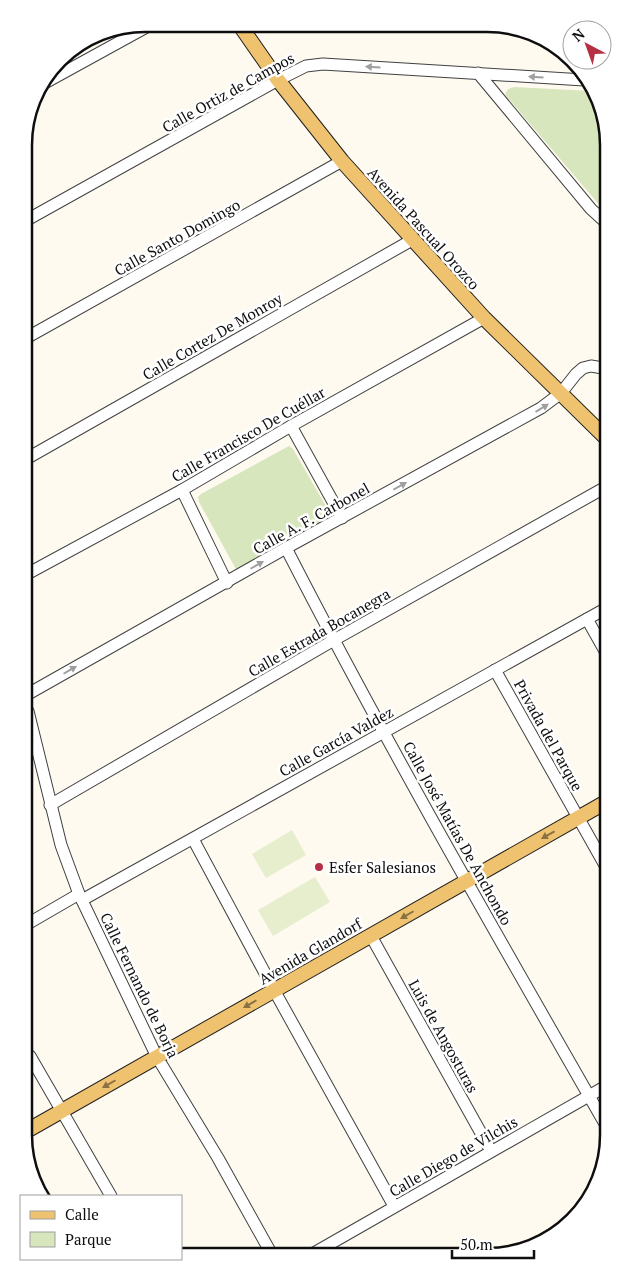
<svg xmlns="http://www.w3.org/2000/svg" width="632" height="1280" font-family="'PT Serif',serif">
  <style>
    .green { fill: #d7e6bc }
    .pitch { fill: #e6eecd }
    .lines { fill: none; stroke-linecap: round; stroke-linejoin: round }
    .minor-casing { stroke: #414141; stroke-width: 13 }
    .major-casing { stroke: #1f1f1f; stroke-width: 16 }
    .minor { stroke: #fff; stroke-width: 11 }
    .major { stroke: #efc26f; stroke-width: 14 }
    .oneway { fill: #9f9f9f }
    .oneway2 { fill: #8a7143 }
    .poi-dot { fill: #b52f45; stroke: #fff; stroke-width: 2 }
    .labels { text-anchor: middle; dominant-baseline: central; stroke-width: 5; stroke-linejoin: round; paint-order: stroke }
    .street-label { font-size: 15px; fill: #0e0e0e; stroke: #fff }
    .poi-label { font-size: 15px; fill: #0e0e0e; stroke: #fff; text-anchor: start }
    .rim { fill: none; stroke: #0e0e0e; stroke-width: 2.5 }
  </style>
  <rect width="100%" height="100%" fill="#fefaf0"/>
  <g class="green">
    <polygon points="514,87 591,91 602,107 602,208 508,98 505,94 508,89"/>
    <polygon points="289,446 293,449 331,515 331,519 237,571 199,502 198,497 201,494"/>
  </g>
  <g class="pitch">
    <polygon points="292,830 306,855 266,878 252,854"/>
    <polygon points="315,877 330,902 273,936 258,910"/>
  </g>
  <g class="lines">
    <defs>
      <g id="minor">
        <polyline points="478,73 591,209 603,220"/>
        <polyline points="41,85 152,24"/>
        <polyline points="25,221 278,80 306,66 323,64 584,80"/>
        <polyline points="26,338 342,161"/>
        <polyline points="291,426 342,518"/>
        <polyline points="26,459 412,240"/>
        <polyline points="182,490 227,583"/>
        <path d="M286 548C387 745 498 937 608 1129"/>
        <polyline points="27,574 182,490 291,426 484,318"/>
        <polyline points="587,619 605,651"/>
        <polyline points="495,670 606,867"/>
        <polyline points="28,694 286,548 541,408 561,393 576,374 583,368 591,366 603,368"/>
        <polyline points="28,711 61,845 79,894 157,1057 218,1158 271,1253"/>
        <polyline points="50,805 334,640 604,488"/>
        <polyline points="193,839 274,990 394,1206"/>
        <polyline points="82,900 605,609"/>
        <polyline points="29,923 79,894"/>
        <polyline points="371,936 491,1151"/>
        <polyline points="30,1056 111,1196"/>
        <polyline points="314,1253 608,1085"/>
      </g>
      <g id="major">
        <polyline points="239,24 278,80 342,161 484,318 604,436"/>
        <polyline points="30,1129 606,802"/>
      </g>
    </defs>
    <use href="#minor" class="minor-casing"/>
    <use href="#major" class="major-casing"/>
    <use href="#minor" class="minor"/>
    <use href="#major" class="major"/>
  </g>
  <defs><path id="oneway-solid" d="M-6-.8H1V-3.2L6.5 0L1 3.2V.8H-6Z" transform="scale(1.25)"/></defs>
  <g class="oneway">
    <use href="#oneway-solid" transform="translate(373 67) rotate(-177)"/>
    <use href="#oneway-solid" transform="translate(536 77) rotate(-176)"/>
    <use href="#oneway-solid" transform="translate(542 408) rotate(-31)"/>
    <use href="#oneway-solid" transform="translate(400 486) rotate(-29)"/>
    <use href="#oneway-solid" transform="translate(257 565) rotate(-30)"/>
    <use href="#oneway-solid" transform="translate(70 670) rotate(-30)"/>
  </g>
  <g class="oneway2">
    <use href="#oneway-solid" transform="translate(548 835) rotate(151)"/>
    <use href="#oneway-solid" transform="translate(407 915) rotate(150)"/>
    <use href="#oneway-solid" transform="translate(250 1004) rotate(150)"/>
    <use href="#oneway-solid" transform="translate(109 1084) rotate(150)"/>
  </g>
  <circle class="poi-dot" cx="319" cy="867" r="5"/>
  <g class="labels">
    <g class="street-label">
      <text transform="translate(228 92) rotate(-29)">Calle Ortiz de Campos</text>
      <text transform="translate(424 228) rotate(48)">Avenida Pascual Orozco</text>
      <text transform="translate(177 237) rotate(-29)">Calle Santo Domingo</text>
      <text transform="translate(212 336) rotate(-30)">Calle Cortez De Monroy</text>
      <text transform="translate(248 434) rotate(-30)">Calle Francisco De Cuéllar</text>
      <text transform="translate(311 518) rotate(-29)">Calle A. F. Carbonel</text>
      <text transform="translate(319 632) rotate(-30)">Calle Estrada Bocanegra</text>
      <text transform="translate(549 735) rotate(61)">Privada del Parque</text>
      <text transform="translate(336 741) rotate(-29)">Calle García Valdez</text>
      <text transform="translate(458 833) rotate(61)">Calle José Matías De Anchondo</text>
      <text transform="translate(310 951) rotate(-30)">Avenida Glandorf</text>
      <text transform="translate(140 985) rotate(64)">Calle Fernando de Borja</text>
      <text transform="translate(444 1036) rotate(61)">Luis de Angosturas</text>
      <text transform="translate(453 1156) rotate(-30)">Calle Diego de Vilchis</text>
    </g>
    <g class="poi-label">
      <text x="329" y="867">Esfer Salesianos</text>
    </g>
  </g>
  <path d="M0 0H632V1280H0ZM145 32H487A113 113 0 0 1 600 145V1135A113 113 0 0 1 487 1248H145A113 113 0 0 1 32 1135V145A113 113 0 0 1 145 32Z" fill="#fff" fill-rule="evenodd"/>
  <path class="rim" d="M145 32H487A113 113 0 0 1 600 145V1135A113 113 0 0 1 487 1248H145A113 113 0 0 1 32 1135V145A113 113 0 0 1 145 32Z"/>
  <rect x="20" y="1195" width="162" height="65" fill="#ffffff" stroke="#9f9f9f"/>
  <rect x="30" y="1211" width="25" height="8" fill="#efc26f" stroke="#9f9f9f"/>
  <text x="65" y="1220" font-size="15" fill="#0e0e0e">Calle</text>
  <rect x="30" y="1232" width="25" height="15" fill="#d7e6bc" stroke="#9f9f9f"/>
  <text x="65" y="1245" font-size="15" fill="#0e0e0e">Parque</text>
  <g transform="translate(587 45) rotate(319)"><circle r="24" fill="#ffffff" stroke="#9f9f9f"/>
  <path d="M0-4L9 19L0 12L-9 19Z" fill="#b52f45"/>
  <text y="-8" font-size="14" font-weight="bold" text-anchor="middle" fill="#0e0e0e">N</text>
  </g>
  <path d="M452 1250v8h82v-8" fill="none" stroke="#0e0e0e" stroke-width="2.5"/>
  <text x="460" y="1250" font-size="15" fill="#0e0e0e" stroke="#ffffff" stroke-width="4" paint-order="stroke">50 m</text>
</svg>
